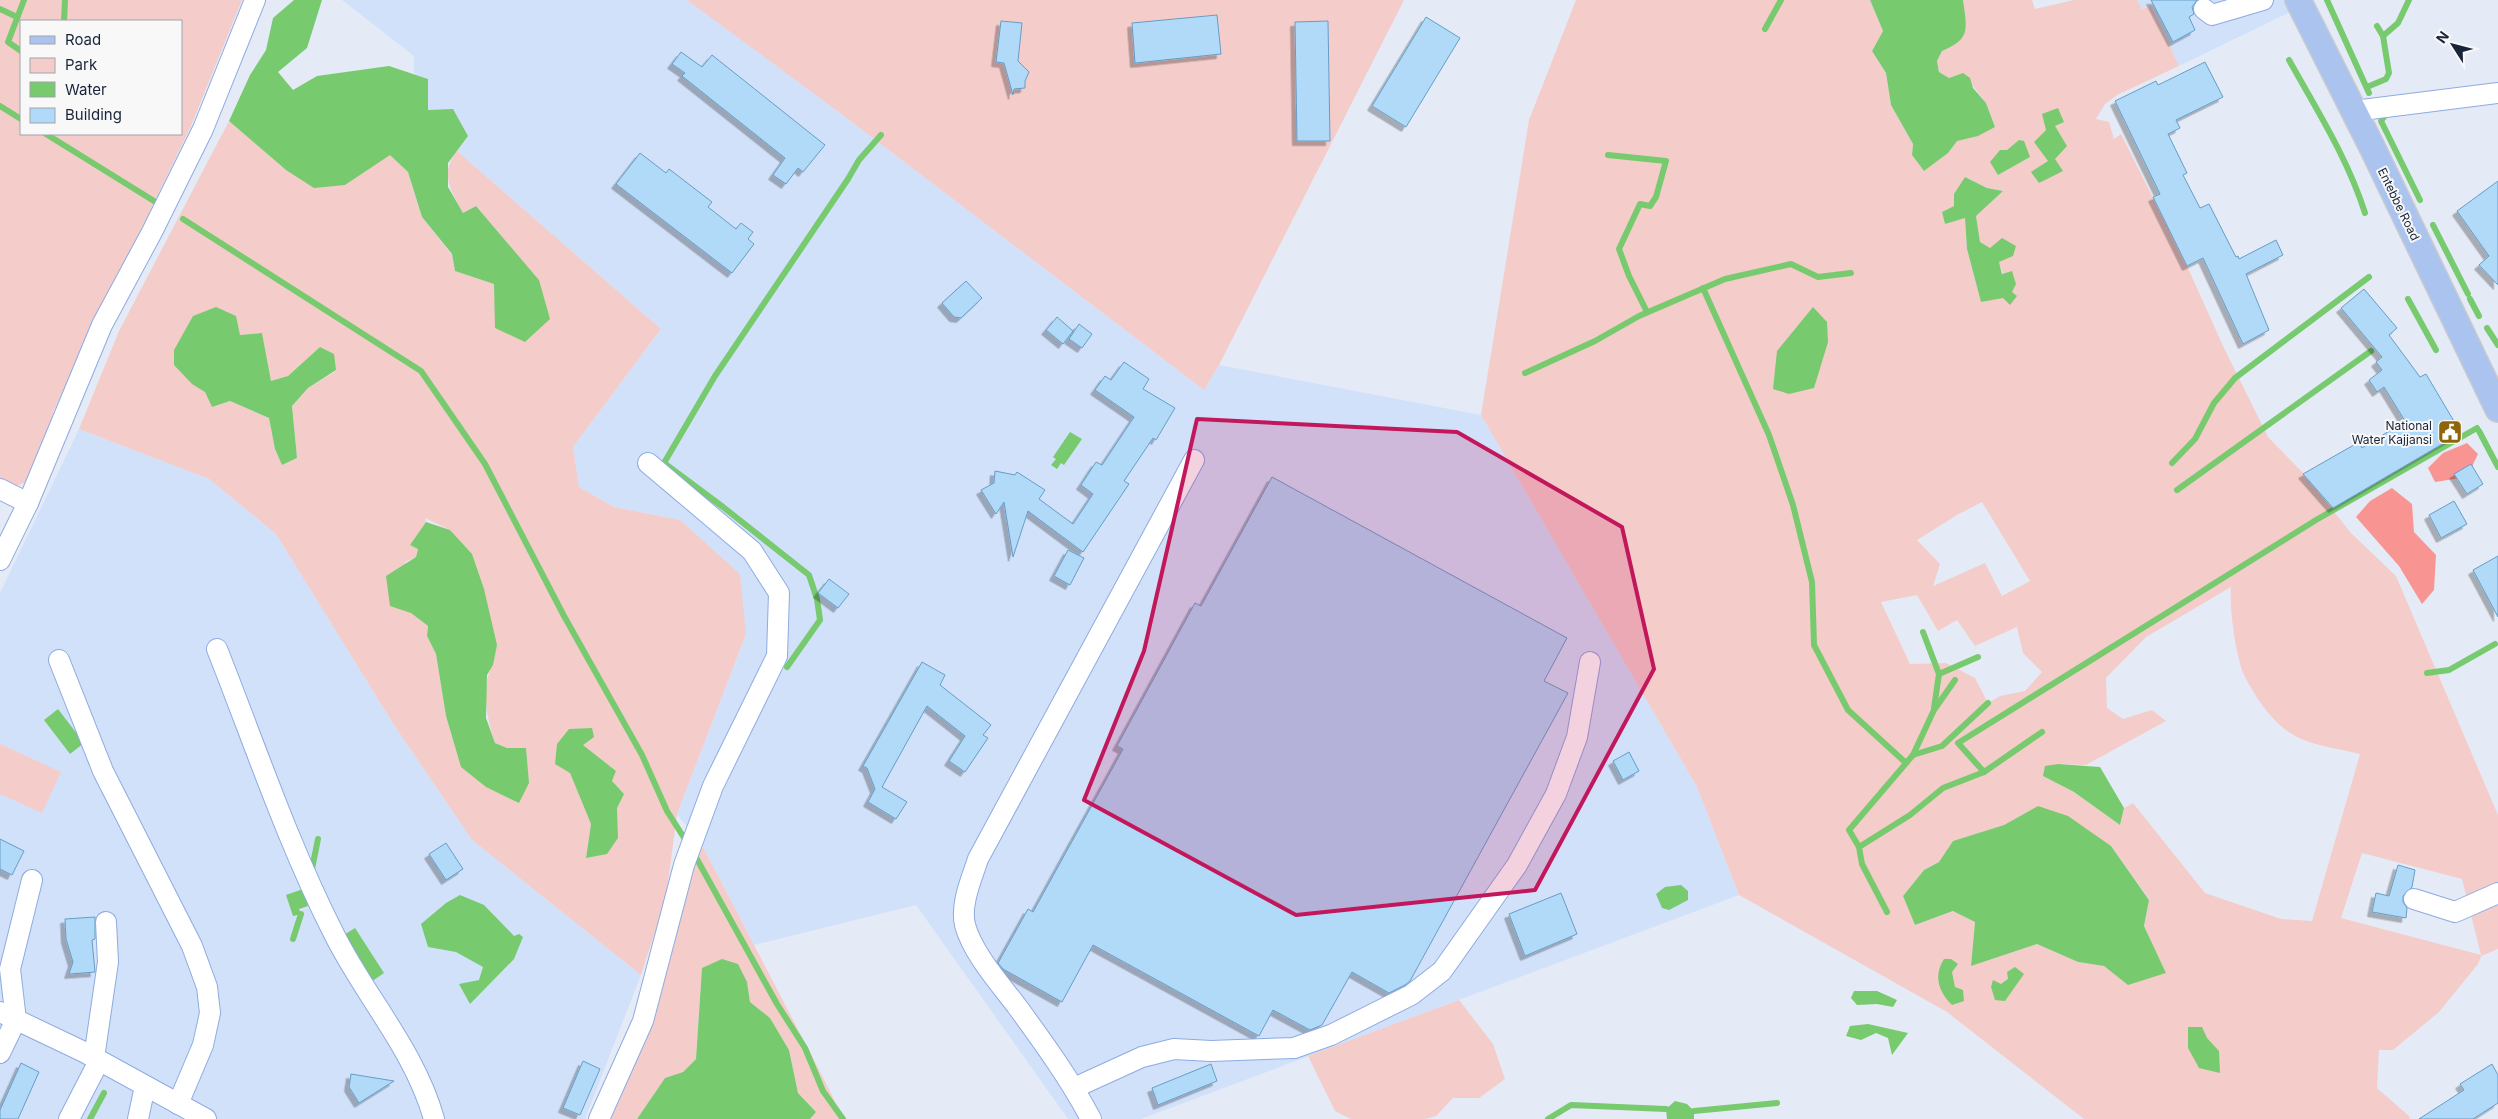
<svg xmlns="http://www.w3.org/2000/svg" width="2498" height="1119" font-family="Inter,sans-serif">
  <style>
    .built { fill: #d2e1fa }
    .green { fill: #f4cdcb; fill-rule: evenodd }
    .forest { fill: #f89593 }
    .water { fill: #77ca6e }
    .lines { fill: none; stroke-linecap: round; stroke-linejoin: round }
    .stream { stroke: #77ca6e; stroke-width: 6 }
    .building { fill: #b1d9f8; stroke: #669dc6; filter: url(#shadow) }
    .minor-casing { stroke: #8dabe1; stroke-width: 22 }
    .major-casing { stroke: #c8cacf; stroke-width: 28 }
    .minor { stroke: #fff; stroke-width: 20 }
    .major { stroke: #abc3ef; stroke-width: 25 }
    .marked { fill: #c2185b; fill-opacity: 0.2; stroke: #c2185b; stroke-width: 4; stroke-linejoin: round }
    .labels { text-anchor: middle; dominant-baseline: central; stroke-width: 4; stroke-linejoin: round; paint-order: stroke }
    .street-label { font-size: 12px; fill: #192439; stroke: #f8f8f8 }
    .poi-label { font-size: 12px; fill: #192439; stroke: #f8f8f8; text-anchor: end }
  </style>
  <defs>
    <filter id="shadow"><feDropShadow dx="-4.5" dy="4.5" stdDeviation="0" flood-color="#0004"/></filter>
  </defs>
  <rect width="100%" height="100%" fill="#e4ebf6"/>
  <g class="built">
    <polygon points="342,0 687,0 752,46 1204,390 1219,365 1481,415 1697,787 1739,895 1141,1119 1068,1119 916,905 754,945 703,847 677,814 746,634 680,520 614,507 579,487 573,447 661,329 457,151 468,136 428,110 428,79 414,74 414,56"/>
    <polygon points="2137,0 2289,0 2294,10 2179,66 2151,6 2141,9"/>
    <polygon points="79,429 209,479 276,534 394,725 472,840 641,975 585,1119 0,1119 0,593"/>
  </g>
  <g class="green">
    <path d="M0 0H242L191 126 53 412 43 455 26 482 11 488 0 482ZM21 21H181V134H21Z"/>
    <polygon points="687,0 1404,0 1219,365 1204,390 836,110"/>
    <path d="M1576 0H1870L1883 31 1872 51 1886 73 1891 105 1913 144 1912 155 1924 171 1948 153 1957 140 1995 127 1986 103 1963 73 1949 78 1939 72 1937 61 1942 51C1970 39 1967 28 1963 0H2032L2035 9 2074 0H2137L2142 9 2151 6 2179 66 2117 95 2105 104 2096 119 2109 122 2114 139 2121 134 2187 266 2224 348 2268 437 2304 474 2351 533 2396 576 2498 815V949L2481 956 2478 964 2439 1012 2393 1050H2379L2377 1088 2410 1117 2409 1119H2084L1947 1012 1739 895 1697 787 1481 415 1529 120ZM2000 150H2007L2030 157 1998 175ZM1965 177 1987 188 2003 191 1976 216 1980 242C1999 253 2002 273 2011 292L1981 302 1967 249 1965 217 1945 224 1942 212 1954 206ZM1982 502 2030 581 2002 596 1985 563 1933 586 1940 564 1917 540 1957 515ZM2231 587C2229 607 2236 659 2245 677 2257 700 2274 725 2297 737 2315 746 2340 749 2360 754L2312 921 2281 919 2205 893 2133 803 2124 808 2120 825 2074 792 2043 776 2058 764 2086 765 2166 721 2152 710 2123 719 2107 708 2106 678 2146 637ZM1917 595 1938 631 1957 620 1975 646 2017 627 2023 653 2042 672 2025 691 2000 696 1988 703 1975 678 1946 663 1910 664 1881 602ZM2038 806 2111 846 2149 899 2144 926 2166 973 2128 984 2104 966 2078 962 2037 944 1971 966 1975 922 1954 911 1915 925 1903 896 1924 870 1939 862 1953 841 2004 825ZM2362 853 2462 879 2481 955 2341 918Z"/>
    <path d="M229 121 286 170 345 185 390 154 408 172 422 217 452 255 455 271 494 284 539 280 476 206 463 213C451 191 439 174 457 151L661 329 573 447 579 487 614 507 680 520 740 574 746 634 677 814 666 898 641 975 472 840 394 725 276 534 209 479 79 429 119 331ZM193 316 240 335 262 333 271 382 288 376 320 347 336 371 308 388 292 406 297 458 282 465 275 449 269 418 230 401 212 407 205 392 188 326ZM425 518 450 530 493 664C480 688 487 719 495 743L507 748 461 767 446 716 436 654 427 636 428 626 411 613 405 562 416 557 418 548 410 545 426 522ZM569 729 583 745 616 771 612 781 618 838 586 857 591 824 570 773Z"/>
    <polygon points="0,744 61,772 42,813 0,794"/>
    <polygon points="703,847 829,1089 843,1119 810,1119 816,1112 798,1093 789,1050 770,1018 750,1002 747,982 702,968 696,1059 683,1072 665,1078 637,1119 611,1119 651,1023 692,866"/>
    <polygon points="1459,1000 1493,1044 1505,1079 1479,1098 1453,1098 1436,1116 1425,1119 1351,1119 1335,1111 1308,1056"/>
  </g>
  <g class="forest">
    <polygon points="2467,443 2478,454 2467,477 2435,482 2428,468 2443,453"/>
    <polygon points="2392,488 2412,504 2414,532 2436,555 2434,590 2422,604 2399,566 2356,517 2370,501"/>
  </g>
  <g class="water">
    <polygon points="294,0 322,0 307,48 278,72 293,90 317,76 389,66 428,79 428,110 453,109 468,136 448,163 448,187 463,213 476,206 539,280 550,319 525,342 495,328 494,284 455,271 452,254 422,217 408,172 390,155 345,185 314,188 286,170 229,121 250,75 266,50 273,18"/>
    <path d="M1870 0H1963C1967 29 1971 39 1942 51L1937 61 1939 72 1949 78 1963 73 1970 78 1973 88 1986 103 1995 127 1978 136 1957 141 1948 153 1924 171 1912 155 1913 144 1891 105 1886 73 1872 51 1883 31Z"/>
    <polygon points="2058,108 2064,122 2055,126 2067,146 2055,159 2063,171 2039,183 2031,172 2048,161 2034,142 2046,130 2042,114"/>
    <polygon points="2019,140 2024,141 2030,157 1998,175 1990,162 2000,150 2007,150"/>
    <polygon points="1965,177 1987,188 2003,191 1976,216 1980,242 1990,248 2002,238 2016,246 2013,256 1999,262 2002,274 2012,271 2016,284 2012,292 2017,296 2010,305 2003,298 1981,302 1967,249 1965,218 1945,224 1942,212 1954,206 1954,194"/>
    <polygon points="216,307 236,316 240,335 262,333 271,381 288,376 320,347 334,354 336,370 308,388 292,406 297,458 282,465 275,449 269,418 230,401 212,407 205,392 192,384 174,365 174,350 193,316"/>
    <polygon points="1813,307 1827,322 1828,342 1814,388 1789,394 1773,389 1777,351"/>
    <polygon points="1070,432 1082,439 1064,465 1061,463 1057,469 1051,465 1056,459 1053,457"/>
    <polygon points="426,522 450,530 472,554 484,589 497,645 493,665 487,675 486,718 495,743 507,748 526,748 529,783 519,803 486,787 461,767 446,716 436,654 427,636 428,626 411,613 390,606 386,576 416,557 418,549 410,545"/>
    <polygon points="58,709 84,743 70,754 44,720"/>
    <polygon points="592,728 594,737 583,745 616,771 612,781 624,794 617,808 618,838 607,854 586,858 591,824 570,773 555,764 557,744 569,729"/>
    <polygon points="2058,764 2100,767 2124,808 2120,825 2074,792 2043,776 2045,766"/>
    <polygon points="2038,806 2068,816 2111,846 2149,900 2144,926 2166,973 2128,985 2104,966 2078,962 2037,944 1971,966 1975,922 1953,911 1915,925 1903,896 1924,870 1939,862 1953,841 2004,825"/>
    <polygon points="1681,885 1688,891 1688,900 1669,910 1662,908 1656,894 1665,887"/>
    <polygon points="303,889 308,906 299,909 301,914 293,916 286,895"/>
    <polygon points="460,895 484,905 514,936 519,934 523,937 514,959 470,1004 459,984 479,980 483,967 456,952 428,947 421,924 446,903"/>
    <polygon points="355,928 384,973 368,984 339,938"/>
    <polygon points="722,959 738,964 747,982 750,1002 770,1018 789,1050 798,1093 816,1112 810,1119 637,1119 665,1078 683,1072 696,1059 702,968"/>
    <path d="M1944 959H1951L1958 964 1952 972 1955 987 1963 990 1964 1001 1952 1005C1939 992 1933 976 1944 959Z"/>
    <polygon points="2015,967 2024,974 2005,1001 1995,1000 1991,987 1993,980 2001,984 2008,979 2007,972"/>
    <polygon points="1854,991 1877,991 1897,1000 1893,1007 1877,1004 1857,1005 1851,998"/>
    <polygon points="1868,1024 1908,1033 1892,1055 1888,1038 1876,1033 1861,1040 1846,1036 1850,1026"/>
    <polygon points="2188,1027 2202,1027 2207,1038 2219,1051 2220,1073 2199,1068 2188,1048"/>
    <polygon points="1675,1101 1687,1104 1694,1111 1694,1119 1667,1119 1666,1109"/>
  </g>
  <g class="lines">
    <g class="stream">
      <polyline points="2327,0 2369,93"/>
      <polyline points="0,9 17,17"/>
      <polyline points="64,21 65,0"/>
      <polyline points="1765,29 1781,0"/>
      <polyline points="2383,36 2398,23 2409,0"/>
      <polyline points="21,51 8,42 24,0"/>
      <path d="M2289 60C2317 110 2348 159 2365 213"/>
      <polyline points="2367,87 2386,79 2389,73 2383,36 2377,26"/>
      <polyline points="0,106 21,119"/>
      <polyline points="2387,113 2381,121 2420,200"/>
      <polyline points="46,134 154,201"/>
      <polyline points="1608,155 1666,161 1656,197 1650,206 1640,204 1619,249 1629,276 1647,312"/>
      <polyline points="183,219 421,371 485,464 564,616 642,755 667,811 688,844"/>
      <polyline points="2433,225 2468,294"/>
      <polyline points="1703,288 1769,435 1793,505 1812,582 1814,645 1848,710 1906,763"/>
      <polyline points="2408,299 2436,350"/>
      <polyline points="2470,299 2479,316"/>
      <polyline points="2487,328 2498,345"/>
      <polyline points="1525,373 1595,341 1639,316 1725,279 1791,264 1818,277 1851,273"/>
      <polyline points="2479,431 2498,467"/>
      <polyline points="2172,463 2195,439 2214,403 2235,378 2369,277"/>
      <polyline points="2177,490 2371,351"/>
      <polyline points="1923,632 1939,674 1934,708"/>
      <polyline points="787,667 820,620 817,599 809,575 723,507 664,463 715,376 848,179 859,160 881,135"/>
      <polyline points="2427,673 2449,670 2495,644"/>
      <polyline points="1939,674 1978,657"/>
      <polyline points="1913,755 1942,746 1988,703"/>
      <polyline points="1984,772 1958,743 2316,520 2477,428"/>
      <polyline points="1859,847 1910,815 1943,788 1984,772 2042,732"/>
      <polyline points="693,852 777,1004 805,1048 823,1091 843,1119"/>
      <polyline points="311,874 318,839"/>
      <polyline points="1887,912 1862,864 1859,847 1849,830 1913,755 1934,710 1955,680"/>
      <polyline points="293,939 301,914"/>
      <polyline points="1694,1111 1777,1103"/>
      <polyline points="90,1119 104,1093"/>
      <polyline points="1548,1119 1571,1105 1666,1109"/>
    </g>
  </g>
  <g class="building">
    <polygon points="2151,0 2197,0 2192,7 2194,14 2189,17 2195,30 2173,42"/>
    <polygon points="1217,15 1221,54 1135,63 1132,23"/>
    <polygon points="1426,17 1460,38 1406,127 1372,106"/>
    <polygon points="1001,21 1022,23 1018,61 1029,72 1025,81 1025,88 1014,89 1013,95 1004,63 996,62"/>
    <polygon points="1328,21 1330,141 1297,141 1295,22"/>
    <polygon points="681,52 702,67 712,55 825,145 803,172 798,168 786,184 773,175 785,158 682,76 685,73 672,64"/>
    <polygon points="2205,62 2223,97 2176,120 2180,128 2168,134 2187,173 2183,175 2200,208 2209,204 2236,257 2238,256 2239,259 2276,240 2283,255 2246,274 2269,330 2243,344 2203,258 2187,266 2153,197 2160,194 2115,101 2156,81 2158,85"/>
    <polygon points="640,153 666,173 669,169 712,202 708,207 736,229 741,223 753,232 748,239 754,244 732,273 616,184"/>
    <polygon points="2498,181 2498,285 2479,265 2489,256 2457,211"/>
    <polygon points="966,281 982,298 961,318 954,317 942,303"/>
    <polygon points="2364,289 2397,328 2389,335 2420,377 2426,374 2461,433 2333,508 2303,474 2359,442 2362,448 2405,421 2384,387 2377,392 2369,380 2382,370 2376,362 2382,357 2341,308"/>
    <polygon points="1057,317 1073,331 1063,344 1046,330"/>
    <polygon points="1079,324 1092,334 1082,348 1069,339"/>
    <polygon points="1124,362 1149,379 1143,389 1175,408 1156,440 1153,438 1124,481 1129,484 1083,552 1028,511 1013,557 1004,502 996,514 981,490 994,483 995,471 1015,475 1017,472 1045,490 1039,499 1073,524 1093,494 1081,485 1096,462 1102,465 1134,417 1095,390 1105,376 1111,380"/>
    <polygon points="2471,464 2483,484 2467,494 2454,474"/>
    <polygon points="1272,477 1567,638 1544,681 1568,693 1410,981 1405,985 1389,993 1352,972 1322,1025 1310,1030 1273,1010 1259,1036 1093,945 1062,1002 1003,969 998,963 1028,909 1033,912 1123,749 1117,746 1195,603 1201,606"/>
    <polygon points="2454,501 2467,524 2441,538 2429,515"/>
    <polygon points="1068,550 1084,558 1070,585 1054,576"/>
    <polygon points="2498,556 2498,617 2473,570"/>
    <polygon points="829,579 849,594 838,608 818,593"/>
    <polygon points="922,662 945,675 940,685 991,725 983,735 988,738 965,772 949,761 965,736 927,706 882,787 907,802 896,819 868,802 875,789 867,768 863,766"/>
    <polygon points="1629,752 1639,771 1623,780 1613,761"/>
    <polygon points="0,839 24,851 12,875 0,869"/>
    <polygon points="446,843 463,869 446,880 429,854"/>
    <polygon points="2398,865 2415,870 2412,887 2403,896 2403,902 2407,908 2406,918 2372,912 2376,893 2389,896"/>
    <polygon points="1561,893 1577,934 1525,956 1509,914"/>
    <polygon points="95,917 95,939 92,940 95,972 69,974 73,962 66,939 65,919"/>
    <polygon points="583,1061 600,1069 580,1115 563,1108"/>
    <polygon points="21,1063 39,1072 18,1119 0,1119 0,1110"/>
    <polygon points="1211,1064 1217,1081 1158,1105 1152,1088"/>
    <polygon points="2492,1064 2498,1075 2498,1103 2473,1119 2419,1119 2464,1090 2460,1084"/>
    <polygon points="351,1074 394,1081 359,1103 349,1087"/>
  </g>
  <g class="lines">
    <defs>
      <g id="minor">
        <polyline points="2204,9 2212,15 2263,0"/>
        <polyline points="2354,111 2498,93"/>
        <polyline points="0,489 28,503"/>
        <polyline points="0,560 28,503 102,325 152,232 203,129 255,0"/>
        <path d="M217 649C255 745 288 844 335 936 367 999 415 1051 434 1119"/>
        <polyline points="59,660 103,771 192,946 207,987 210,1013 203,1045 178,1104"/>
        <polyline points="2414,899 2455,912 2498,893"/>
        <polyline points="0,1012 84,1052 206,1119"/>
        <polyline points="0,1053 16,1020 10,969 32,880"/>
        <polyline points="94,1058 108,962 106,922"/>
        <polyline points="1074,1088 1142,1057 1174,1049 1211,1051 1294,1048 1331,1035 1411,995 1442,971 1517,865 1556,794 1577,737 1590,662"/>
        <polyline points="69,1119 99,1061"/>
        <polyline points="138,1119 145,1086"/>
        <polyline points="599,1119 643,1021 684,865 713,786 777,656 779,593 752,551 648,463"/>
        <path d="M1091 1119C1070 1079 1043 1042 1016 1005 999 983 972 952 965 925 960 904 972 878 978 859L1194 460"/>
      </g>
      <polyline id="major" points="2298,0 2372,147 2498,409"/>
    </defs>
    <use href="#minor" class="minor-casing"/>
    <use href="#major" class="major-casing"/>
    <use href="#minor" class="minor"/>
    <use href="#major" class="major"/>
  </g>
  <path class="marked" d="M1197 419 1457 432 1622 527 1654 669 1535 890 1296 915 1084 800 1144 651Z"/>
  <defs>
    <symbol id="civic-square" viewBox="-11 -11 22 22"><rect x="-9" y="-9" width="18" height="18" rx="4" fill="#8d6609" stroke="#f8f8f8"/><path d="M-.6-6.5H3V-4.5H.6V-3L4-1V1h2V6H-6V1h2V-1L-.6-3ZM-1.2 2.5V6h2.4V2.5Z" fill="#fff"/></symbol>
  </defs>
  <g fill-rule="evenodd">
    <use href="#civic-square" x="2436" y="418" width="28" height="28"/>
  </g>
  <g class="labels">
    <g class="street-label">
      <text transform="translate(2399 204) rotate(64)">Entebbe Road</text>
    </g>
    <g class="poi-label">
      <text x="2432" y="425">National<tspan x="2432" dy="14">Water Kajjansi</tspan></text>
    </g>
  </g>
  <rect x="20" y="20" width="162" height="115" fill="#f8f8f8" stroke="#9fa3ac"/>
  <rect x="30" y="36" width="25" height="8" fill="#abc3ef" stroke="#9fa3ac"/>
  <text x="65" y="45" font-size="15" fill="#192439">Road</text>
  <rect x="30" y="58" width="25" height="15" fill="#f4cdcb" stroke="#9fa3ac"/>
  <text x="65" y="70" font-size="15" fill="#192439">Park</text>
  <rect x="30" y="82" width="25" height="15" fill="#77ca6e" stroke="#9fa3ac"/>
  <text x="65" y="95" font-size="15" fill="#192439">Water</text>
  <rect x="30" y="108" width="25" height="15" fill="#b1d9f8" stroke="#9fa3ac"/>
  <text x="65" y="120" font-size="15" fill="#192439">Building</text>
  <g transform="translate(2453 45) rotate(306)" stroke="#f8f8f8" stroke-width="4" paint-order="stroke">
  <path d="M0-4L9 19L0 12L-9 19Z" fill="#192439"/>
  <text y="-8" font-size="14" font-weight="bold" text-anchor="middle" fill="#192439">N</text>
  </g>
</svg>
